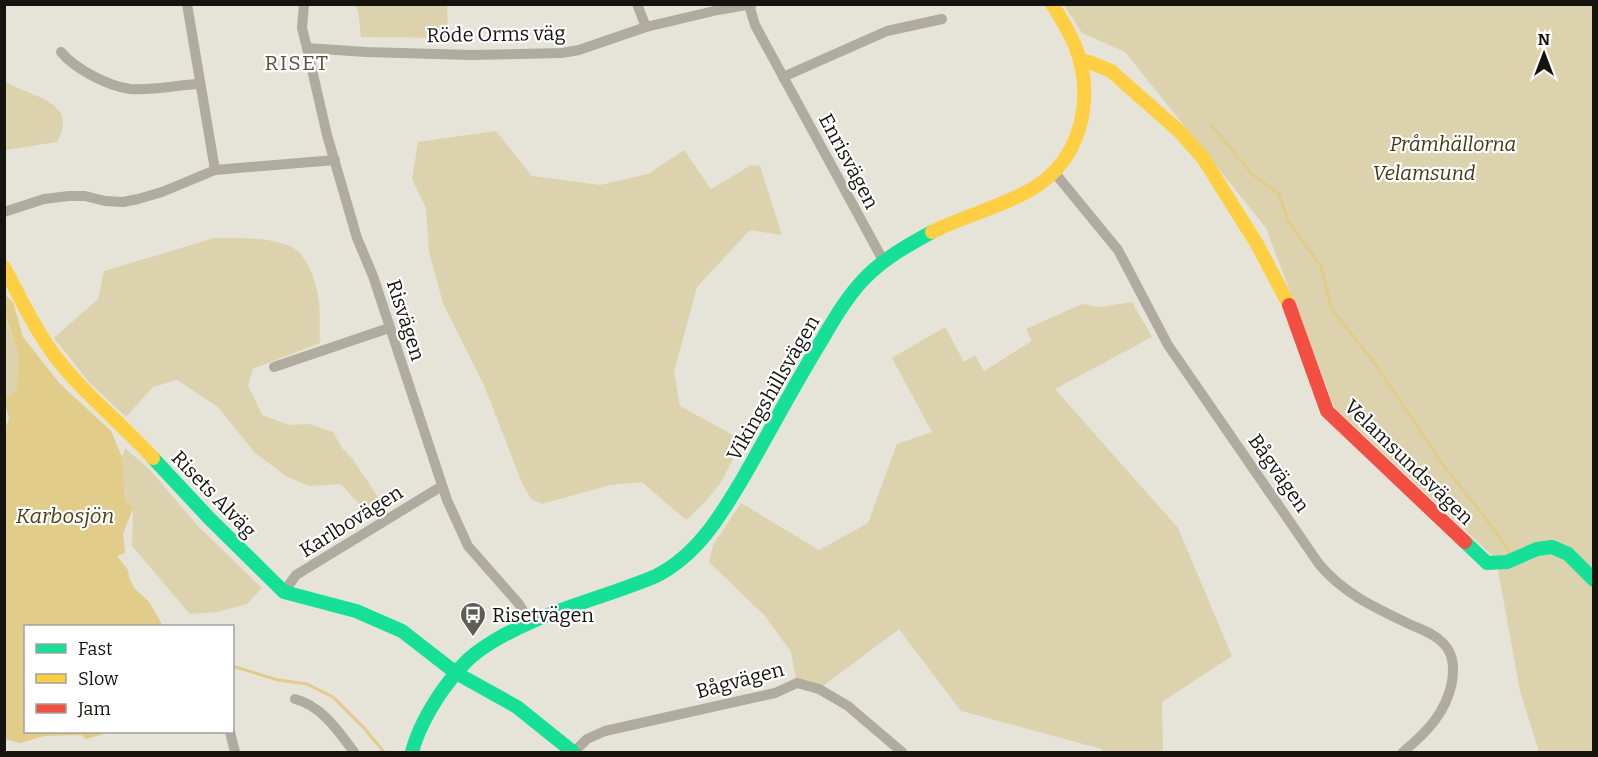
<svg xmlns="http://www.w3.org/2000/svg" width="1598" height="757" font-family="Bitter,serif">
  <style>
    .green { fill: #ddd2ae }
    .water { fill: #e1cc89 }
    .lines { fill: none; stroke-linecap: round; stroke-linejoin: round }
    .stream { stroke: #e1cc89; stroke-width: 3 }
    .street { stroke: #afab9f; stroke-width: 10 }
    .fast { stroke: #16e098; stroke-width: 14 }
    .slow { stroke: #ffcf43; stroke-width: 14 }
    .jam { stroke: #f24e42; stroke-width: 14 }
    .labels { text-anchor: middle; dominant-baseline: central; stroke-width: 4.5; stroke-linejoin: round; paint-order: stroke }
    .street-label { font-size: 20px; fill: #15130d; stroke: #fff }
    .park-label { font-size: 20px; font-style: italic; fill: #443811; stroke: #fff }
    .poi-label { font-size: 20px; fill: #15130d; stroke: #fff; text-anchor: start }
    .neighbourhood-label { font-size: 21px; letter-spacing: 1.5px; fill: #565141; stroke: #fff }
    .water-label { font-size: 21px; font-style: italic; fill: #4c4019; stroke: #fff }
  </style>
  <rect width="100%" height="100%" fill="#e6e3d9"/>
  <g class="green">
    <polygon points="354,5 447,5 448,38 361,37 358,11"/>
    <polygon points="1064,5 1593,5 1593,752 1539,752 1520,691 1496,559 1334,407 1266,228 1125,52 1082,33"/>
    <path d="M4 81C30 97 81 101 57 142L5 150Z"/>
    <polygon points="496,131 532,176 600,185 648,174 684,150 711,189 751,165 760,166 782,235 750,230 697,287 674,372 680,406 742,440 722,481 705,502 686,520 642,482 610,485 542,504 531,499 522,483 484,385 443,303 429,252 426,208 412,179 418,142"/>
    <path d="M214 238C236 238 285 236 300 253 309 264 316 282 318 296 321 311 319 328 320 343L253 369 248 385 262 415 289 425 309 424 333 432 342 448 352 458 382 503 367 513 341 484 309 486 286 476 255 453 218 407 177 380 153 387 126 417 89 382 54 338 98 299 104 271Z"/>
    <polygon points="1132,302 1152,337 1055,389 1178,528 1232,656 1162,702 1163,752 1102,752 1102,749 961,711 899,629 823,686 796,679 791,652 765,616 709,562 713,545 741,503 819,550 868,523 897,444 932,432 892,358 945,327 964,362 975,355 984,371 1032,341 1026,329 1082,304 1100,307"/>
    <polygon points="4,315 18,353 17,390 5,399"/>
    <polygon points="125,448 150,470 197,525 262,588 247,604 217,612 190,614 132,546 133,508 125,500 122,457"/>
  </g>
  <polygon class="water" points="4,294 13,302 23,337 60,384 111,431 122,457 125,500 133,508 123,534 125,553 117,556 128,570 129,577 134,588 149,602 163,626 26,626 26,732 111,732 86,739 81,735 44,736 20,743 5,739 4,431 9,419 4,399 17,390 18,353 5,315"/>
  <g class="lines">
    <g class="stream">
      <polyline points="1211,125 1252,174 1279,194 1288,221 1321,266 1331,308 1376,365 1443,465 1484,516 1510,552"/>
      <polyline points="232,666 278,680 307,684 333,697 364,728 384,752"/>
    </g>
    <g class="street">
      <polyline points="187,4 215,170"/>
      <polyline points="304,4 302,28 307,48 327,135 357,238 373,276 447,500 468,546 519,604 531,624"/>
      <polyline points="637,4 646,27"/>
      <polyline points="749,5 755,25 884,262"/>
      <polyline points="307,48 366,52 471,55 562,53 579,50 646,27 718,10 752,4"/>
      <path d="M61 52C75 69 108 86 130 89 152 91 177 85 199 84"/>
      <polyline points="783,77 887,31 942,19"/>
      <path d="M1054 172 1118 250 1168 345 1319 564C1343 593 1374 607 1407 623 1419 629 1434 633 1443 643 1454 654 1454 668 1452 682 1446 713 1426 733 1403 752"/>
      <polyline points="4,212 44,199 69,196 85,196 105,201 123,202 138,199 162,192 215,170 335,160"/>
      <polyline points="274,367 389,328"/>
      <polyline points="284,592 296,575 442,486"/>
      <path d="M295 699C322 706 338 731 354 752"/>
      <polyline points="230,732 235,752"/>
      <polyline points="574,752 587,739 605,731 775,693 797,683 819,689 848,706 902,752"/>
    </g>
    <g class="fast">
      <polyline points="153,458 209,518 284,592 356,611 402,631 456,673 517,707 573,752"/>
      <polyline points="1465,542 1487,563 1507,562 1537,549 1552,547 1568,554 1594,580"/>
      <path d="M412 752C418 729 429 710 442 691 452 678 462 663 476 653 528 614 597 601 656 576 697 555 720 517 743 478 769 433 793 387 820 343 833 321 846 298 864 279 883 259 908 245 932 232"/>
    </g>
    <g class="slow">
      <polyline points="1080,61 1089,62 1111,71 1180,132 1203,158 1257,244 1289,305"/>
      <path d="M932 232C964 216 1001 207 1032 189 1081 160 1095 100 1076 48 1070 33 1061 18 1052 4"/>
      <path d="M4 267C20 297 34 328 54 355 83 393 121 423 153 458"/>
    </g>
    <polyline class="jam" points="1289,305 1327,411 1465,542"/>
  </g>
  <defs>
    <symbol id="bus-pin" viewBox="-11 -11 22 30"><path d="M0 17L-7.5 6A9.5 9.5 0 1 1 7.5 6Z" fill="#5e5c54" stroke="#fff"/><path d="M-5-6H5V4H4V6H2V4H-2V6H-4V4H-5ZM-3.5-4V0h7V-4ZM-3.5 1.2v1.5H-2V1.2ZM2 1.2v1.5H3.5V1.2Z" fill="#fff"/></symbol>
  </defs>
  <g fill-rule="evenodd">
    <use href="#bus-pin" x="458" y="600" width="30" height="40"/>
  </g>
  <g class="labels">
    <g class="street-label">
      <text transform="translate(496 34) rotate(-1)">Röde Orms väg</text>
      <text transform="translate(849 161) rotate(62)">Enrisvägen</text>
      <text transform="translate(406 320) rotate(72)">Risvägen</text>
      <text transform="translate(773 388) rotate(-60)">Vikingshillsvägen</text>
      <text transform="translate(1409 462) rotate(44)">Velamsundsvägen</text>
      <text transform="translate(1279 473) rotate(55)">Bågvägen</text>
      <text transform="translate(214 494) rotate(46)">Risets Alväg</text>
      <text transform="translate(351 521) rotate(-32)">Karlbovägen</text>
      <text transform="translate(740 680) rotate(-15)">Bågvägen</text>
    </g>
    <g class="park-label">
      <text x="1453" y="144">Pråmhällorna</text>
      <text x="1424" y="173">Velamsund</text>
    </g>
    <g class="poi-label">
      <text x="492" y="615">Risetvägen</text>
    </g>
    <g class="neighbourhood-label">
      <text x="297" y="63">RISET</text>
    </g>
    <g class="water-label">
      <text x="65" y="516">Karbosjön</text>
    </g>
  </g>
  <rect width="1598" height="757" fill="none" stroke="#15130d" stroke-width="12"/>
  <rect x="24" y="625" width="210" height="108" fill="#ffffff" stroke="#a1a19e" stroke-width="1.5"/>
  <rect x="36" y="644" width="30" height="9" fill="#16e098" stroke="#a1a19e" stroke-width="1.5"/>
  <text x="78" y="655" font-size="18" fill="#15130d">Fast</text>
  <rect x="36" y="674" width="30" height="9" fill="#ffcf43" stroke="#a1a19e" stroke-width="1.5"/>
  <text x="78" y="685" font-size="18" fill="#15130d">Slow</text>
  <rect x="36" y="704" width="30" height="9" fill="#f24e42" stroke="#a1a19e" stroke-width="1.5"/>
  <text x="78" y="715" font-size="18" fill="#15130d">Jam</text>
  <g transform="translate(1544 54)" stroke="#ffffff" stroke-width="4.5" paint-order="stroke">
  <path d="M0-4.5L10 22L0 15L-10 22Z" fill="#15130d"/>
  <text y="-9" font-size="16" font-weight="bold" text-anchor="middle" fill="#15130d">N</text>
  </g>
</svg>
